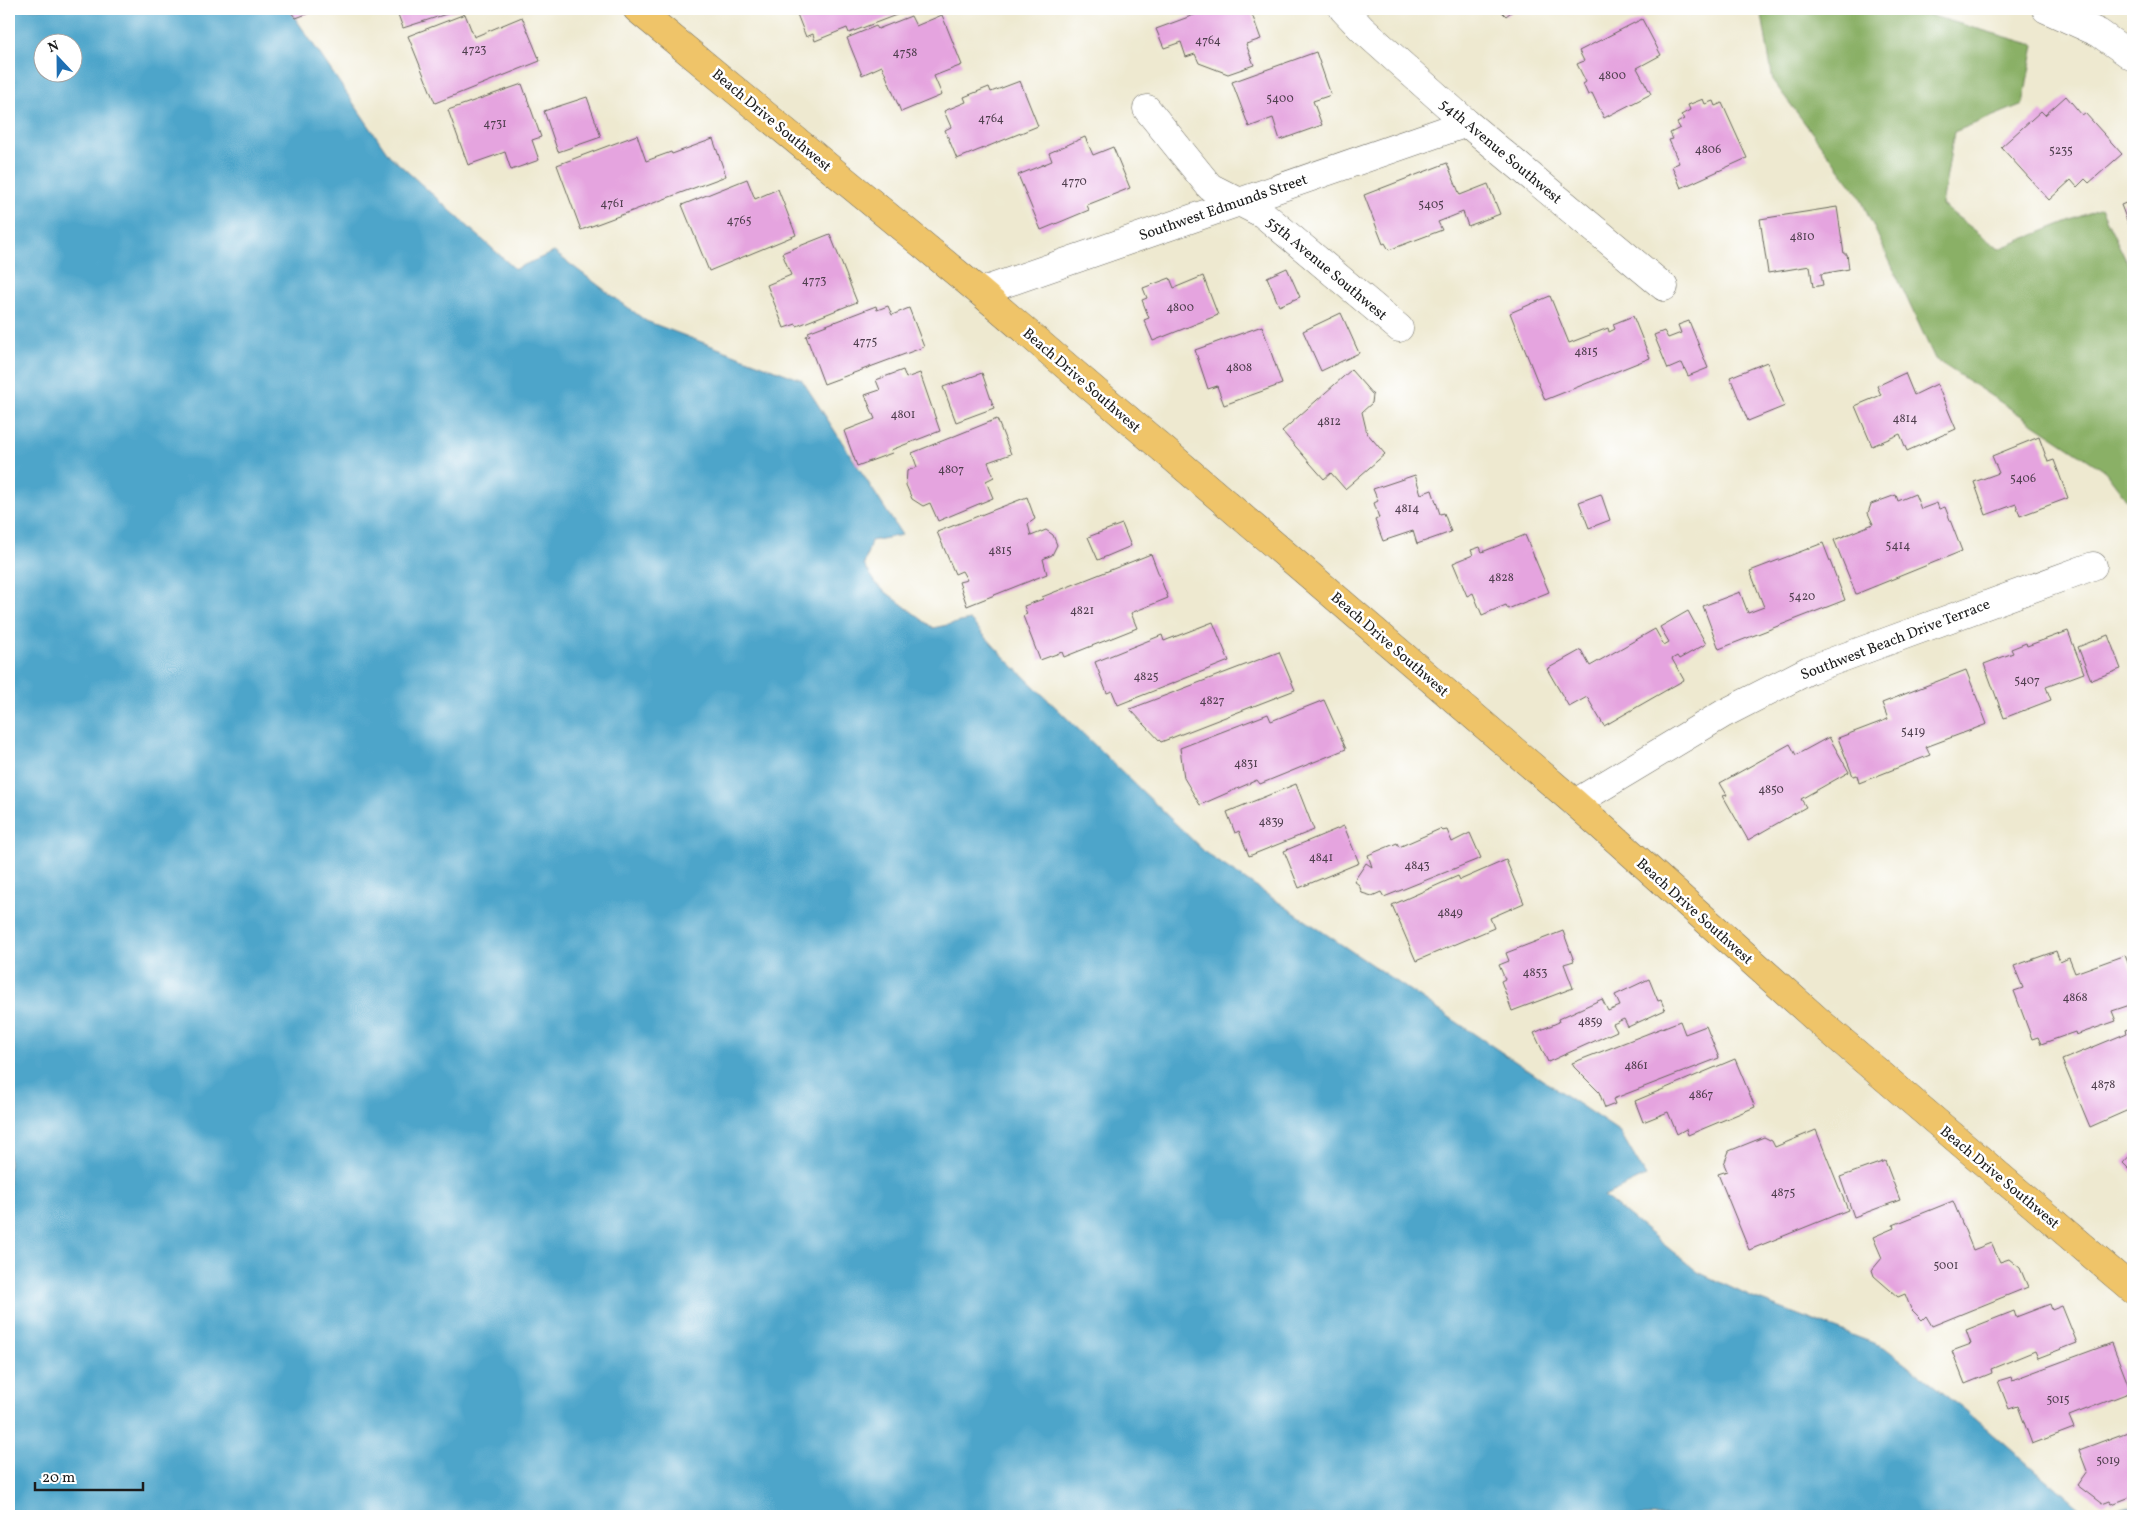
<svg xmlns="http://www.w3.org/2000/svg" width="2142" height="1525" viewBox="0 0 2142 1525" font-family="Vollkorn,serif">
<style>
.forest{fill:#8ab066;stroke:#536641}
.water{fill:#4ea5ca;stroke:#356073;fill-rule:evenodd}
.building{fill:#e5a4df}
.lines{fill:none;stroke-linecap:round;stroke-linejoin:round}
.minor-casing{stroke:#66645b;stroke-width:29}
.major-casing{stroke:#66645b;stroke-width:29}
.minor{stroke:#fff;stroke-width:28}
.major{stroke:#efc469;stroke-width:28}
.labels{text-anchor:middle;stroke-width:5;stroke-linejoin:round;paint-order:stroke}
.number-label{font-size:12px;fill:#4e3e4d}
.street-label{font-size:15px;fill:#1c1c1c;stroke:#fff}
</style>
<rect width="100%" height="100%" fill="#fff"/>
<filter id="ink" filterUnits="userSpaceOnUse"><feTurbulence type="fractalNoise" baseFrequency=".02" numOctaves="2"/><feDisplacementMap in="SourceGraphic" scale="10" xChannelSelector="R" yChannelSelector="G"/><feConvolveMatrix kernelMatrix="1 2 1 2 8 2 1 2 1" color-interpolation-filters="sRGB"/></filter>
<filter id="wash" filterUnits="userSpaceOnUse"><feTurbulence type="fractalNoise" baseFrequency=".0096" numOctaves="4" result="noise"/><feDisplacementMap in="SourceGraphic" scale="20" xChannelSelector="R" yChannelSelector="G"/><feGaussianBlur stdDeviation="1.12" result="paint"/><feColorMatrix in="noise" values="0 0 0 0 0 0 0 0 0 0 0 0 0 0 0 0 0 1.4 0 .05"/><feComposite in="paint" operator="in"/></filter>
<g filter="url(#wash)">
<rect width="100%" height="100%" fill="#eee9d0"/>
<polygon class="forest" points="1761,9 1908,9 2034,45 2023,104 1954,132 1942,205 1999,249 2101,208 2133,275 2133,508 2105,471 1935,359 1859,195 1773,81"/>
<g class="water">
<path d="M9,9H289L389,155L515,269L554,252L646,321L802,380L902,535L871,541L864,565L878,586L933,628L970,620L1007,660L1207,854L1620,1132L1646,1176L1604,1196L1698,1272L1753,1298L1884,1347L1963,1408L2088,1516H9ZM42,42H72V72H42Z"/>
<polygon points="2130,1506 2133,1510 2133,1516 2089,1516"/>
</g>
<g id="blocks">
<g class="building">
<polygon points="288,9 320,9 296,18"/>
<polygon points="396,9 462,9 403,28"/>
<polygon points="795,9 912,9 849,33 847,28 815,41 813,34 806,37"/>
<polygon points="1210,9 1250,9 1261,39 1246,44 1254,65 1228,74 1199,63 1195,54 1186,57 1181,42 1164,48 1156,29"/>
<polygon points="1499,9 1515,9 1506,16"/>
<polygon points="465,14 474,37 522,17 540,61 435,103 408,36"/>
<polygon points="942,15 962,65 934,76 942,95 901,112 882,66 862,75 847,38 876,26 878,29 911,16 916,26"/>
<polygon points="1642,19 1661,55 1637,68 1651,94 1604,118 1592,93 1588,95 1583,84 1586,82 1577,64 1584,61 1579,51"/>
<polygon points="1316,52 1331,95 1313,101 1322,125 1280,140 1273,118 1249,127 1232,82"/>
<polygon points="1020,81 1038,126 957,159 945,130 951,127 944,111 966,102 964,97 989,87 991,92"/>
<polygon points="522,84 541,137 532,140 539,160 511,170 505,152 468,165 448,110"/>
<polygon points="2066,96 2082,115 2085,113 2122,154 2089,183 2085,179 2077,187 2071,180 2049,200 2001,147 2041,111 2045,115"/>
<polygon points="587,97 601,137 558,152 544,111"/>
<polygon points="1703,99 1705,104 1713,101 1715,106 1722,103 1747,158 1681,188 1672,166 1679,163 1669,140 1673,139 1670,133 1680,128 1677,123 1684,119 1681,115 1690,110 1688,105"/>
<polygon points="637,135 646,161 671,152 672,154 713,139 726,176 581,230 557,165"/>
<polygon points="1085,137 1093,155 1113,147 1130,188 1087,205 1089,210 1041,230 1018,175 1052,161 1049,153"/>
<polygon points="1447,163 1460,195 1488,184 1500,214 1468,226 1463,212 1438,222 1442,230 1389,250 1385,243 1383,244 1364,195"/>
<polygon points="747,179 755,199 778,189 796,235 709,271 682,205"/>
<polygon points="2133,200 2133,236 2121,205"/>
<polygon points="1837,207 1844,254 1847,254 1849,269 1821,274 1823,285 1813,287 1810,266 1768,273 1760,219"/>
<polygon points="830,234 857,302 797,326 796,324 784,328 767,285 791,275 782,253"/>
<polygon points="1287,268 1300,297 1279,306 1267,277"/>
<polygon points="1203,276 1218,315 1153,341 1144,320 1149,318 1142,300 1147,298 1143,288 1170,278 1174,288"/>
<polygon points="1550,296 1569,343 1608,328 1609,332 1615,329 1613,324 1633,316 1650,358 1545,400 1510,313"/>
<polygon points="876,306 877,310 888,306 892,315 909,308 924,347 824,384 806,336 810,335 808,332"/>
<polygon points="1341,313 1359,353 1321,371 1303,331"/>
<polygon points="1689,321 1708,368 1688,376 1682,363 1668,369 1654,335 1664,331 1668,338 1681,333 1678,325"/>
<polygon points="1262,326 1282,384 1224,405 1217,386 1208,389 1195,350"/>
<polygon points="1767,362 1785,406 1748,421 1730,377"/>
<polygon points="903,370 906,378 920,373 940,431 891,450 892,453 857,466 844,431 875,419 865,395 880,390 876,380"/>
<polygon points="1351,370 1373,395 1372,403 1362,412 1367,433 1385,454 1345,489 1331,473 1324,479 1282,431"/>
<polygon points="982,373 994,408 956,422 943,387"/>
<polygon points="1905,373 1914,395 1937,384 1956,429 1907,451 1900,434 1872,446 1855,406 1881,395 1877,386"/>
<polygon points="997,419 1011,454 988,462 994,477 986,481 993,498 938,521 930,503 923,506 912,499 906,485 907,471 917,467 912,453"/>
<polygon points="2039,437 2048,462 2054,460 2068,498 2020,516 2016,504 1986,515 1974,482 1999,473 1992,456"/>
<polygon points="1415,475 1421,494 1432,490 1440,514 1444,513 1451,532 1417,544 1413,531 1383,541 1375,520 1379,518 1374,503 1378,501 1373,489"/>
<polygon points="1601,494 1610,520 1589,528 1579,502"/>
<polygon points="1915,494 1921,509 1937,503 1939,509 1945,507 1962,551 1856,594 1834,540 1873,524 1868,513 1871,504 1896,495 1898,501"/>
<polygon points="1027,497 1035,519 1028,524 1031,536 1046,530 1053,535 1057,545 1052,555 1043,559 1047,574 967,606 959,582 967,580 962,571 955,574 937,532"/>
<polygon points="1122,524 1131,546 1098,560 1088,537"/>
<polygon points="1525,535 1549,592 1508,609 1506,605 1482,615 1473,593 1467,596 1453,563 1473,555 1471,550 1480,547 1482,552"/>
<polygon points="1823,543 1845,600 1719,649 1703,606 1740,592 1748,613 1764,607 1750,571"/>
<polygon points="1151,554 1168,598 1131,613 1137,628 1064,657 1062,652 1040,660 1023,616 1027,614 1024,606 1043,599 1042,597"/>
<polygon points="1688,611 1706,644 1679,659 1677,656 1672,659 1684,680 1604,726 1587,697 1569,707 1547,669 1581,650 1590,666 1655,629 1664,645 1669,642 1660,627"/>
<polygon points="1213,622 1229,661 1118,705 1112,691 1107,693 1095,662 1162,635 1164,641"/>
<polygon points="2068,631 2084,673 2046,687 2051,700 2004,718 1984,664 2013,653 2011,649 2026,643 2027,646"/>
<polygon points="2108,635 2121,669 2091,680 2078,647"/>
<polygon points="1279,652 1295,690 1161,742 1130,709"/>
<polygon points="1966,670 1987,724 1926,747 1930,755 1859,783 1857,775 1853,776 1838,738 1888,719 1882,703"/>
<polygon points="1324,700 1346,749 1260,784 1257,780 1200,805 1184,778 1180,748 1268,714 1271,721"/>
<polygon points="1829,737 1849,772 1801,799 1806,807 1748,840 1723,796 1727,795 1720,783 1790,744 1796,755"/>
<polygon points="1296,784 1314,830 1249,856 1239,831 1235,833 1227,812"/>
<polygon points="1344,826 1359,863 1299,888 1284,851"/>
<polygon points="1440,829 1442,831 1447,830 1452,842 1470,833 1481,858 1384,897 1381,892 1372,896 1362,893 1359,885 1354,881 1366,863 1372,867 1368,855 1397,843 1399,847"/>
<polygon points="1506,860 1524,903 1490,918 1494,928 1416,961 1392,905 1458,876 1460,880"/>
<polygon points="1563,931 1574,961 1564,964 1573,988 1512,1011 1501,981 1505,979 1499,965 1509,961 1506,953"/>
<polygon points="2056,951 2060,962 2069,958 2075,973 2125,955 2133,976 2133,1004 2112,1011 2116,1021 2076,1035 2075,1032 2041,1044 2038,1037 2032,1039 2014,991 2023,988 2014,966"/>
<polygon points="1649,979 1658,1001 1661,1000 1665,1010 1628,1027 1624,1019 1613,1024 1617,1031 1548,1062 1534,1033 1559,1022 1558,1019 1602,999 1608,1011 1620,1006 1615,995"/>
<polygon points="1680,1021 1685,1034 1706,1026 1719,1058 1613,1099 1615,1104 1605,1108 1599,1092 1574,1067 1572,1063"/>
<polygon points="2133,1027 2133,1108 2090,1127 2062,1060 2127,1033 2126,1030"/>
<polygon points="1735,1059 1755,1107 1688,1135 1686,1129 1677,1134 1668,1112 1643,1122 1635,1101"/>
<polygon points="1816,1130 1848,1210 1749,1250 1718,1174 1727,1171 1724,1164 1729,1151 1764,1137 1772,1141 1775,1147"/>
<polygon points="2133,1152 2133,1173 2123,1163"/>
<polygon points="1885,1161 1900,1200 1854,1217 1840,1177"/>
<polygon points="1953,1201 1973,1250 1991,1243 2000,1262 2009,1259 2020,1268 2028,1287 1932,1326 1926,1316 1922,1320 1911,1309 1905,1294 1898,1297 1874,1276 1872,1270 1882,1258 1873,1237 1894,1228 1893,1225"/>
<polygon points="2050,1304 2052,1310 2062,1306 2077,1343 2038,1358 2035,1351 1991,1369 1992,1373 1965,1384 1952,1351 1971,1344 1966,1330 2014,1311 2016,1317"/>
<polygon points="2112,1343 2131,1392 2069,1416 2074,1428 2032,1444 2018,1406 2009,1409 1998,1381 2011,1377 2012,1380"/>
<polygon points="2133,1430 2133,1496 2112,1504 2110,1501 2102,1504 2077,1485 2087,1471 2079,1450"/>
</g>
</g>
</g>
<g filter="url(#ink)">
<use href="#blocks" fill-opacity="0" stroke="#66645b" stroke-width="1"/>
<g class="lines">
<g class="minor-casing">
<g id="minor">
<polyline points="1343,9 1362,29 1467,123 1664,287"/>
<polyline points="2046,9 2099,33 2133,57"/>
<polyline points="1147,109 1210,187 1263,214 1399,328"/>
<polyline points="980,292 1467,123"/>
<polyline points="1575,803 1723,714 1809,670 2093,566"/>
</g>
</g>
<g class="major-casing">
<polyline id="major" points="637,9 980,292 1575,803 1822,1024 2133,1290"/>
</g>
<use href="#minor" class="minor"/>
<use href="#major" class="major"/>
</g>
</g>
<g class="labels">
<g class="number-label">
<text x="1208" y="44">4764</text>
<text x="474" y="53">4723</text>
<text x="905" y="56">4758</text>
<text x="1612" y="79">4800</text>
<text x="1280" y="102">5400</text>
<text x="991" y="122">4764</text>
<text x="495" y="127">4731</text>
<text x="1708" y="153">4806</text>
<text x="2061" y="154">5235</text>
<text x="1074" y="185">4770</text>
<text x="612" y="207">4761</text>
<text x="1431" y="208">5405</text>
<text x="739" y="224">4765</text>
<text x="1802" y="240">4810</text>
<text x="814" y="284">4773</text>
<text x="1180" y="311">4800</text>
<text x="865" y="345">4775</text>
<text x="1586" y="355">4815</text>
<text x="1239" y="371">4808</text>
<text x="903" y="418">4801</text>
<text x="1905" y="422">4814</text>
<text x="1329" y="425">4812</text>
<text x="951" y="473">4807</text>
<text x="2023" y="482">5406</text>
<text x="1407" y="512">4814</text>
<text x="1898" y="549">5414</text>
<text x="1000" y="554">4815</text>
<text x="1501" y="581">4828</text>
<text x="1802" y="600">5420</text>
<text x="1082" y="614">4821</text>
<text x="1146" y="680">4825</text>
<text x="2027" y="684">5407</text>
<text x="1212" y="704">4827</text>
<text x="1913" y="735">5419</text>
<text x="1246" y="767">4831</text>
<text x="1771" y="793">4850</text>
<text x="1271" y="825">4839</text>
<text x="1321" y="861">4841</text>
<text x="1417" y="869">4843</text>
<text x="1450" y="916">4849</text>
<text x="1535" y="976">4853</text>
<text x="2075" y="1001">4868</text>
<text x="1590" y="1025">4859</text>
<text x="1636" y="1069">4861</text>
<text x="2103" y="1088">4878</text>
<text x="1701" y="1098">4867</text>
<text x="1783" y="1196">4875</text>
<text x="1946" y="1269">5001</text>
<text x="2058" y="1403">5015</text>
<text x="2108" y="1464">5019</text>
</g>
<g class="street-label">
<text transform="translate(772 120) rotate(40)" y="5">Beach Drive Southwest</text>
<text transform="translate(1501 151) rotate(40)" y="5">54th Avenue Southwest</text>
<text transform="translate(1223 207) rotate(-19)" y="5">Southwest Edmunds Street</text>
<text transform="translate(1327 268) rotate(40)" y="5">55th Avenue Southwest</text>
<text transform="translate(1082 380) rotate(41)" y="5">Beach Drive Southwest</text>
<text transform="translate(1895 639) rotate(-21)" y="5">Southwest Beach Drive Terrace</text>
<text transform="translate(1390 644) rotate(41)" y="5">Beach Drive Southwest</text>
<text transform="translate(1695 911) rotate(42)" y="5">Beach Drive Southwest</text>
<text transform="translate(2000 1177) rotate(40)" y="5">Beach Drive Southwest</text>
</g>
</g>
<rect width="2142" height="1525" fill="none" stroke="#fff" stroke-width="30"/>
<g transform="translate(58 58) rotate(338)"><circle r="24" fill="#ffffff" stroke="#a4a4a4"/>
<path d="M0-4L9 19L0 12L-9 19Z" fill="#1f6fb2"/>
<text y="-8" font-size="14" font-weight="bold" text-anchor="middle" fill="#1c1c1c">N</text>
</g>
<path d="M35 1482v8h108v-8" fill="none" stroke="#1c1c1c" stroke-width="2.5"/>
<text x="42" y="1482" font-size="15" fill="#1c1c1c" stroke="#ffffff" stroke-width="4" paint-order="stroke">20 m</text>
</svg>
